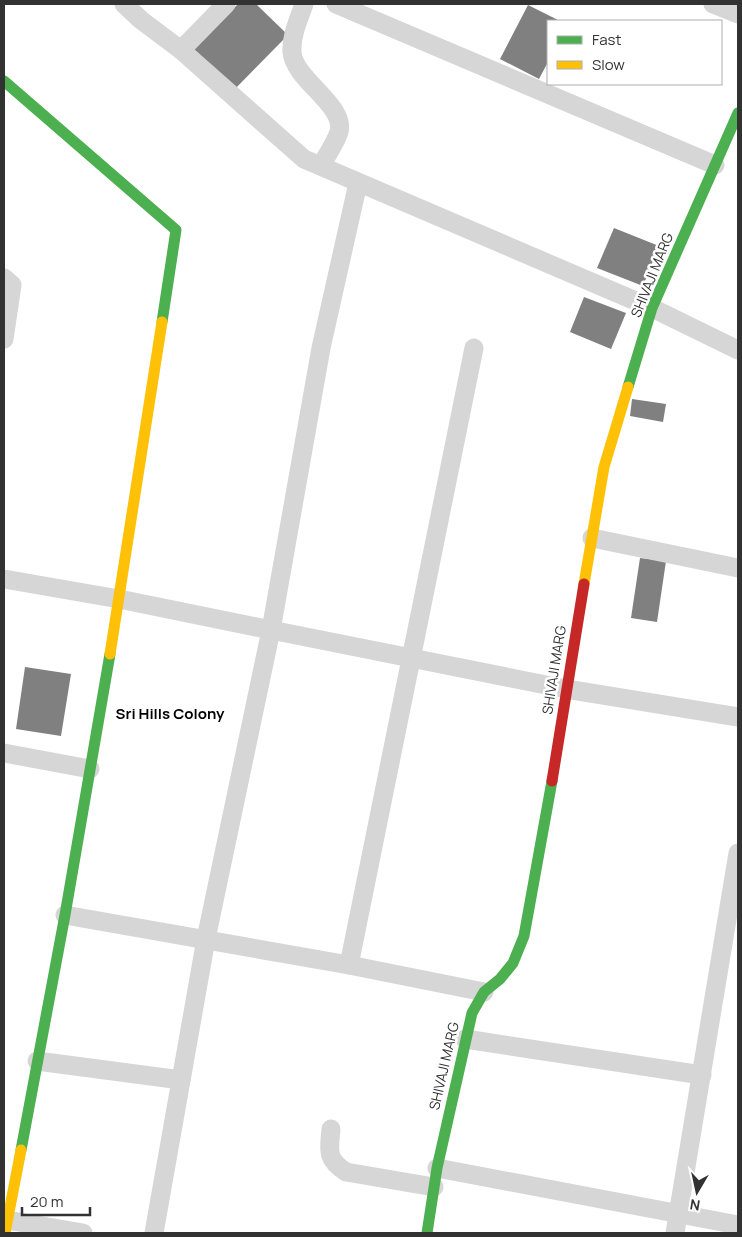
<svg xmlns="http://www.w3.org/2000/svg" width="742" height="1237" viewBox="0 0 742 1237" font-family="Manrope,sans-serif">
<style>
.building{fill:#808080}
.lines{fill:none;stroke-linecap:round;stroke-linejoin:round}
.street{stroke:#d6d6d6;stroke-width:19}
.fast{stroke:#4caf50;stroke-width:11}
.slow{stroke:#ffc107;stroke-width:11}
.jam{stroke:#c62828;stroke-width:11}
.labels{text-anchor:middle;stroke-width:5;stroke-linejoin:round;paint-order:stroke}
.street-label{font-size:14px;fill:#323232;stroke:#fff}
.neighbourhood-label{font-size:15px;font-weight:bold;fill:#000;stroke:#fff}
</style>
<rect width="100%" height="100%" fill="#fff"/>
<g class="building">
<polygon points="238,4 256,4 288,35 232,92 191,52"/>
<polygon points="528,5 560,21 548,21 548,62 539,79 500,59"/>
<polygon points="614,228 659,246 643,286 597,268"/>
<polygon points="584,297 626,313 611,349 570,332"/>
<polygon points="632,399 666,404 663,422 630,416"/>
<polygon points="640,558 666,561 657,622 631,618"/>
<polygon points="25,667 71,674 61,736 16,729"/>
</g>
<g class="lines">
<g class="street">
<polyline points="124,4 141,20 181,50 304,159 652,308 738,350"/>
<path d="M304,4C299,19 291,35 292,52C294,80 346,105 339,132C335,144 326,156 321,166"/>
<polyline points="336,4 715,165"/>
<polyline points="713,4 738,14"/>
<polyline points="181,50 226,4"/>
<polyline points="4,278 12,285 4,339"/>
<polyline points="592,538 738,568"/>
<polyline points="4,579 119,599 271,630 566,689 738,717"/>
<polyline points="4,753 90,769"/>
<polyline points="65,915 349,965 484,992"/>
<polyline points="349,965 474,348"/>
<polyline points="465,1039 702,1075"/>
<polyline points="37,1061 181,1080"/>
<path d="M331,1129C329,1151 326,1159 346,1172L434,1187"/>
<polyline points="437,1168 738,1225"/>
<polyline points="7,1220 83,1233"/>
<polyline points="154,1233 206,939 271,630 321,348 358,183"/>
<polyline points="675,1233 738,853"/>
</g>
<g class="fast">
<polyline points="4,81 176,230 162,322"/>
<polyline points="628,387 652,308 738,113"/>
<polyline points="21,1150 65,915 110,654"/>
<polyline points="427,1233 437,1168 472,1013 484,992 500,979 513,963 524,936 552,781"/>
</g>
<g class="slow">
<polyline points="584,584 604,467 628,387"/>
<polyline points="110,654 162,322"/>
<polyline points="5,1233 21,1150"/>
</g>
<polyline class="jam" points="552,781 584,584"/>
</g>
<g class="labels">
<g class="street-label">
<text transform="translate(652 275) rotate(-68)" y="5">SHIVAJI MARG</text>
<text transform="translate(554 670) rotate(-81)" y="5">SHIVAJI MARG</text>
<text transform="translate(444 1066) rotate(-77)" y="5">SHIVAJI MARG</text>
</g>
<g class="neighbourhood-label">
<text x="170" y="719">Sri Hills Colony</text>
</g>
</g>
<rect width="742" height="1237" fill="none" stroke="#323232" stroke-width="10"/>
<rect x="547" y="20" width="175" height="65" fill="#ffffff" stroke="#adadad"/>
<rect x="557" y="36" width="25" height="8" fill="#4caf50" stroke="#adadad"/>
<text x="592" y="45" font-size="15" fill="#323232">Fast</text>
<rect x="557" y="61" width="25" height="8" fill="#ffc107" stroke="#adadad"/>
<text x="592" y="70" font-size="15" fill="#323232">Slow</text>
<g transform="translate(697 1192) rotate(189)" stroke="#ffffff" stroke-width="4" paint-order="stroke">
<path d="M0-4L9 19L0 12L-9 19Z" fill="#323232"/>
<text y="-8" font-size="14" font-weight="bold" text-anchor="middle" fill="#323232">N</text>
</g>
<path d="M22 1207v8h68v-8" fill="none" stroke="#323232" stroke-width="2.5"/>
<text x="30" y="1207" font-size="15" fill="#323232" stroke="#ffffff" stroke-width="4" paint-order="stroke">20 m</text>
</svg>
